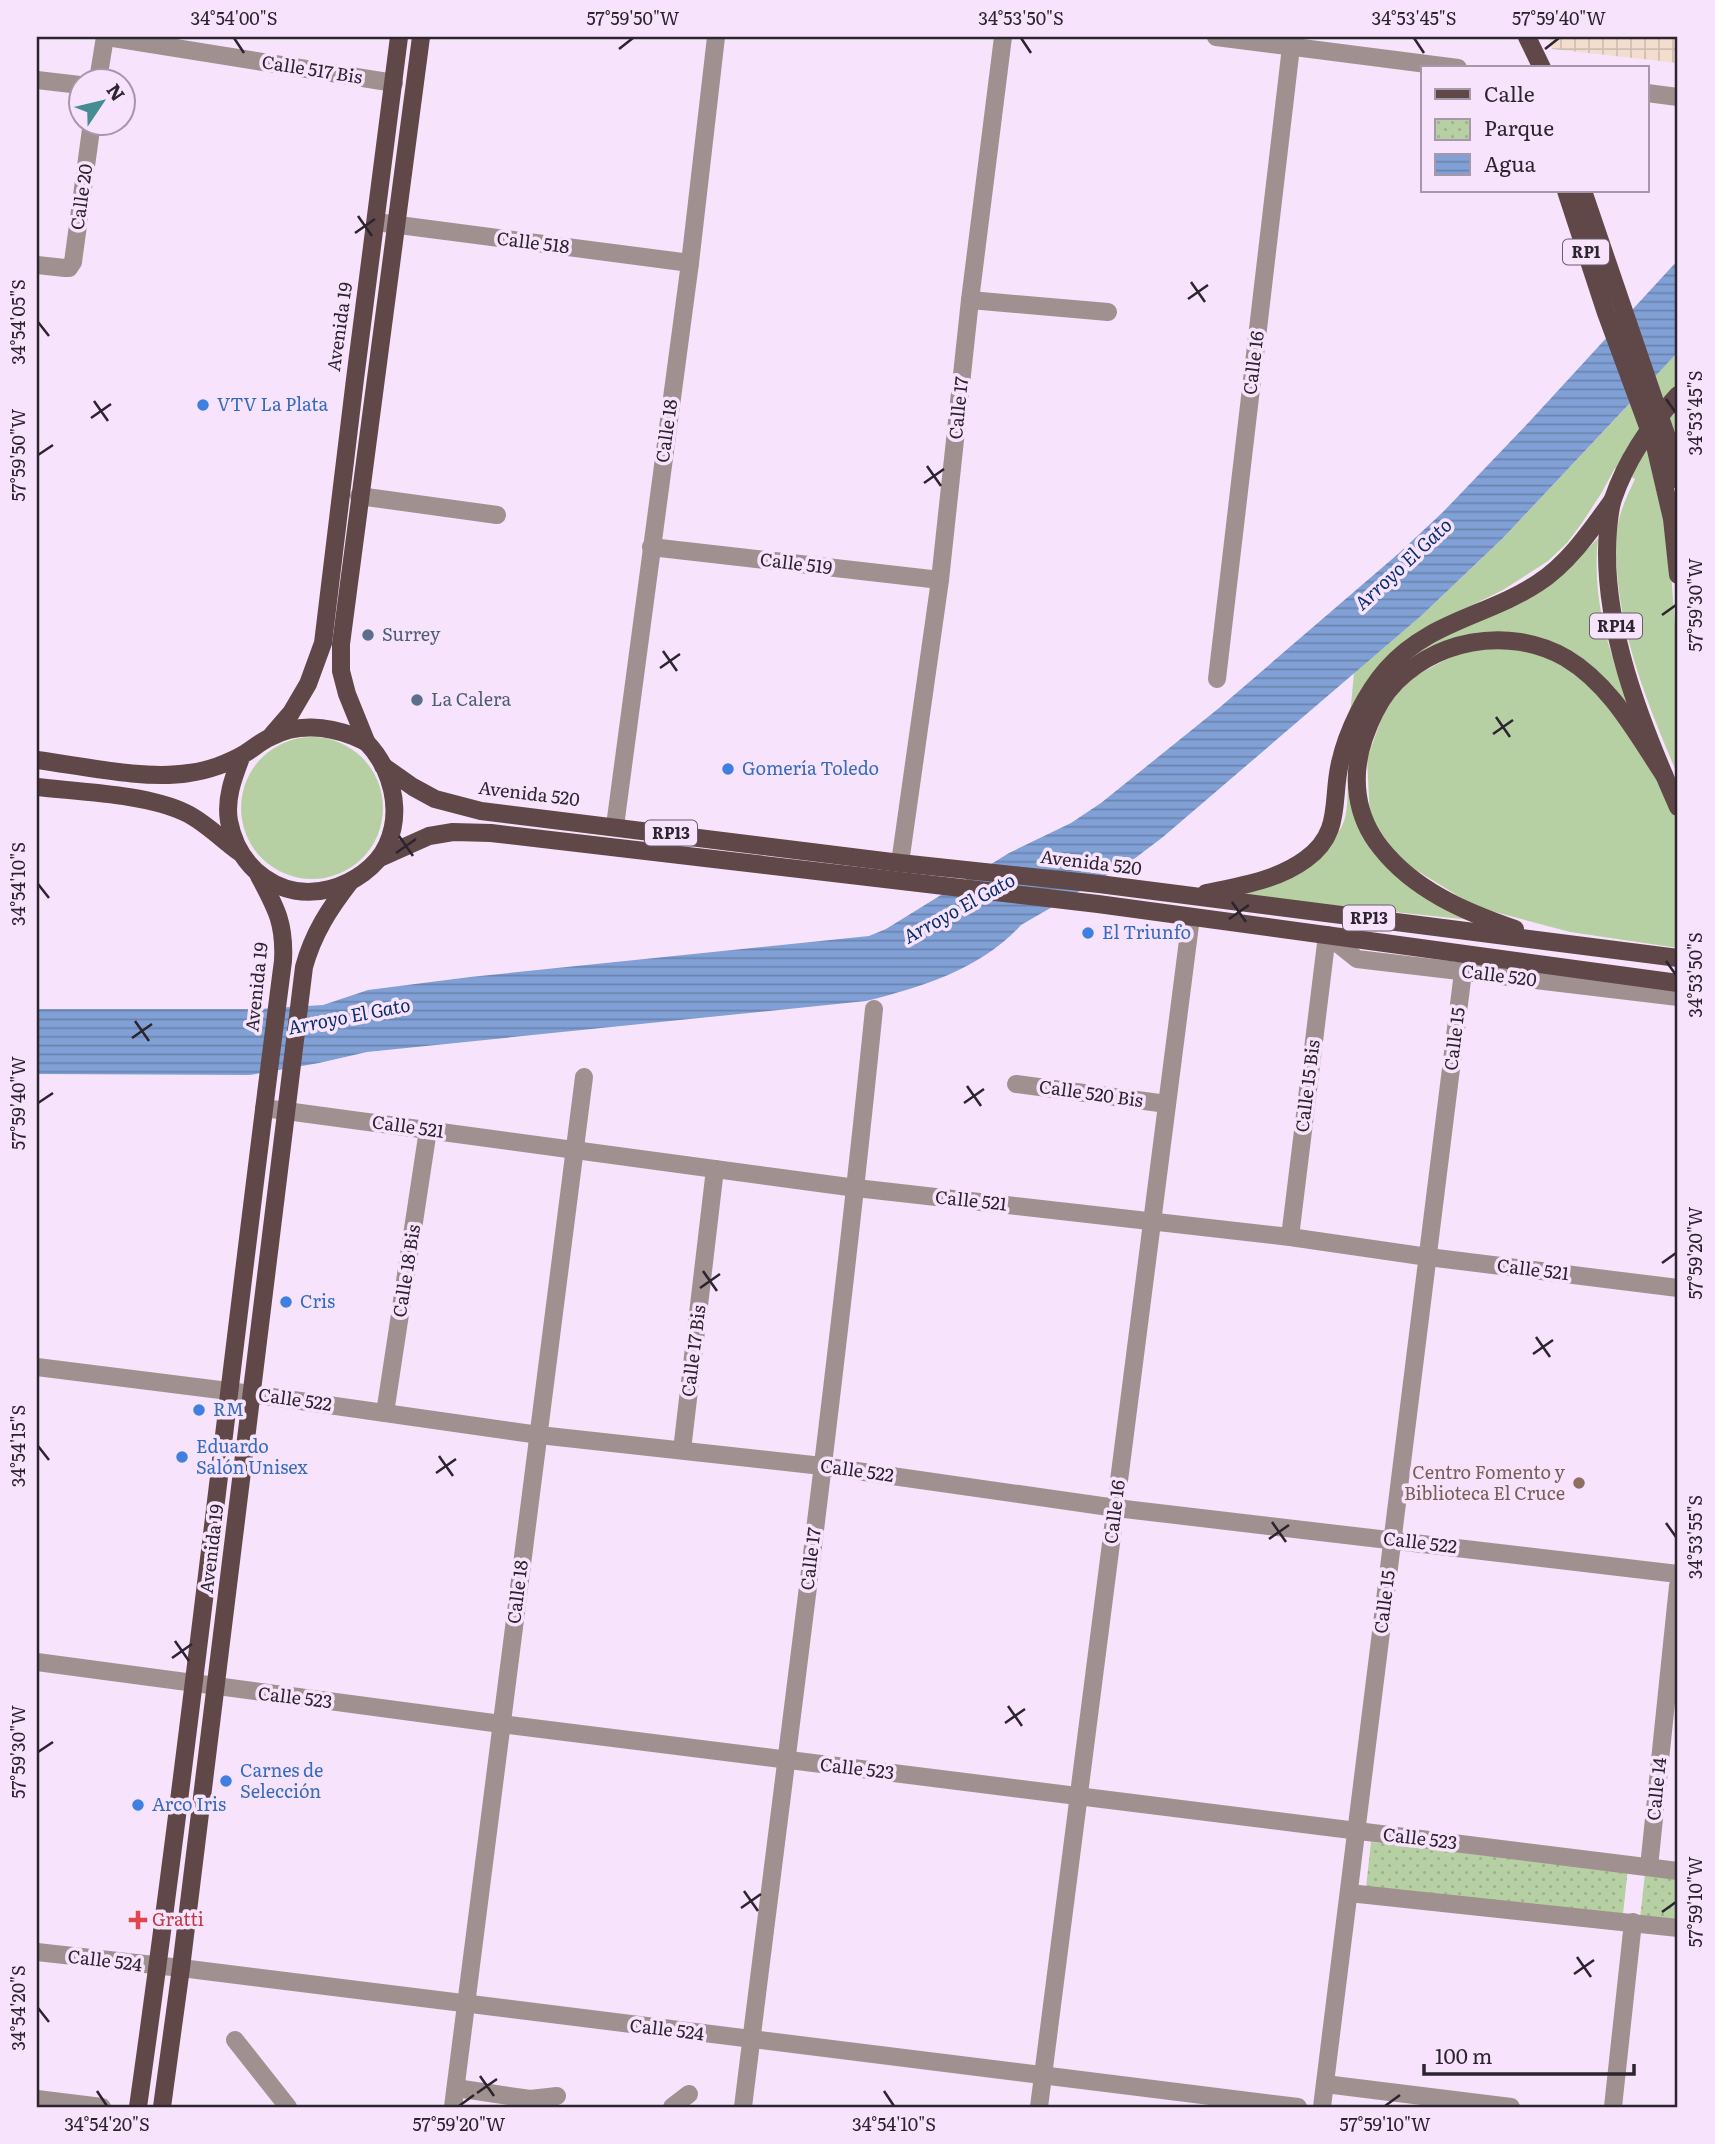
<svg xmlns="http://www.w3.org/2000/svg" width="1715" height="2144" viewBox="0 0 1715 2144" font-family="Literata,serif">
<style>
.industrial{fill:url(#industrial-grid)}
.green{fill:#b7d0a3}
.park{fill:url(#park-dots)}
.water{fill:url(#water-rules)}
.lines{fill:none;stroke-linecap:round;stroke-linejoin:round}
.minor{stroke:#a09190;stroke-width:18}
.major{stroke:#614848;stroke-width:18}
.ticks{fill:none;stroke:#2c242e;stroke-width:2.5}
.shop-dot{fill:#3f7fe0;stroke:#f8e3fd;stroke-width:2.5}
.service-dot{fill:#5c6f8a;stroke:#f8e3fd;stroke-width:2.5}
.education-dot{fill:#8d6e63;stroke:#f8e3fd;stroke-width:2.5}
.health-dot{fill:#e0444e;stroke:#f8e3fd;stroke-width:2.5}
.labels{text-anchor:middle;stroke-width:7;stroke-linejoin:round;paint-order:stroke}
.shield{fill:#f8e3fd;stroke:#695d6c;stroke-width:2}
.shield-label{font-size:16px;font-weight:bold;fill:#2c242e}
.street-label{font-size:18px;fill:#2c242e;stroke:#f8e3fd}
.shop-label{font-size:18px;fill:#366cbe;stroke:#f8e3fd;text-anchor:start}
.service-label{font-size:18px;fill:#4e5e75;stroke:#f8e3fd;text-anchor:start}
.education-label{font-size:18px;fill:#785e54;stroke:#f8e3fd;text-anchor:end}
.health-label{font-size:18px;fill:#be3a42;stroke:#f8e3fd;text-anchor:start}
.water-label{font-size:19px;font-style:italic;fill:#092e6d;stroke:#f8e3fd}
.neatline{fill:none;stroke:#2c242e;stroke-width:2.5}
.ticks-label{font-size:18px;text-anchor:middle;fill:#2c242e}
</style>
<defs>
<pattern id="industrial-grid" width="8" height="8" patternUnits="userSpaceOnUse" patternTransform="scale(1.75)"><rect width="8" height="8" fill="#f2ddcf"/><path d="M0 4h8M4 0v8" fill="none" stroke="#d0beb2"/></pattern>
<pattern id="park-dots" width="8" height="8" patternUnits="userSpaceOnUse" patternTransform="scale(1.75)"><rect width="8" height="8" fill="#b7d0a3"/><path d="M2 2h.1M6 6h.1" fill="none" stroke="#9eb28d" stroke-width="1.8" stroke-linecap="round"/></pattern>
<pattern id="water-rules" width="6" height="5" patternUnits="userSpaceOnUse" patternTransform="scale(1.75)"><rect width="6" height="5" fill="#81a1d6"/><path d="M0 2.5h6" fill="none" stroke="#6a83ae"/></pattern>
</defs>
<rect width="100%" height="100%" fill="#f8e3fd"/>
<polygon class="industrial" points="1548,37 1678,37 1678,63 1552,49"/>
<g class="green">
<polygon points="1678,352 1678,452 1653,378"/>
<path d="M1633,400L1642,429L1669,545L1678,666V776C1650,709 1623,646 1617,572C1616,556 1614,540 1618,524C1621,508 1628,494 1635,479L1615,468L1602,492L1582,523L1567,543L1548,561L1503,590L1456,613L1350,716L1354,673L1421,616L1503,538Z"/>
<path d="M1598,538C1591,603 1611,662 1638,721C1617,693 1598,666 1568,649C1491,607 1392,650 1361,729C1353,749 1349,769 1351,791C1354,810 1358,829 1369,846C1394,880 1435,901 1471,920L1232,895C1272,886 1302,878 1329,845C1336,837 1342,828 1345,818C1349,800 1347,782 1348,765C1350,735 1365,706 1384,683C1424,634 1462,630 1514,604C1546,588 1574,564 1598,538Z"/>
<polygon points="1506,646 1554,657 1609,694 1653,768 1678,823 1678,948 1570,932 1476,907 1403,862 1370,818 1367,759 1387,703 1417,675 1458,653"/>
<circle cx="312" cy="808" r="71"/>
</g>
<g class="park">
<polygon points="1371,1842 1628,1868 1623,1914 1366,1888"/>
<polygon points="1645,1873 1678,1877 1678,1923 1640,1919"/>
</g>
<path class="water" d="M1678,260V352L1503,538L1421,616L1163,837L1130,862L1021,925C981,969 922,987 866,1001L367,1052L319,1063L250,1075L37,1074V1009H258L323,1005L368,990L470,977L869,936L886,929L1009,853L1071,823L1101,803L1219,708L1398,554L1443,512L1530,421Z"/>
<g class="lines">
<g class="minor">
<polyline points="107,37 394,83"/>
<polyline points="1216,37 1458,68"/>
<polyline points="37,80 80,85"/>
<polyline points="98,80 105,37"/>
<polyline points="1647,93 1678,97"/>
<polyline points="376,222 690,263"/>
<polyline points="37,265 65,268 69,268 73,262 92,122"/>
<polyline points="970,300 1108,312"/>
<polyline points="359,496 497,515"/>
<polyline points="651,547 940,580"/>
<polyline points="1217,679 1291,47"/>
<polyline points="615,826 690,263 716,37"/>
<polyline points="900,863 940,580 970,300 1003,37"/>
<polyline points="1327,935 1357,959 1678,997"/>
<polyline points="1016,1084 1167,1104"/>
<polyline points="264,1108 856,1188 1290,1237 1428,1257 1678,1288"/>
<polyline points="1290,1237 1327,935"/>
<polyline points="37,1367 252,1394 539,1435 822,1466 1116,1508 1678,1574"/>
<polyline points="385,1413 428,1130"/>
<polyline points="682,1450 715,1169"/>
<polyline points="37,1662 501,1724 1678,1871"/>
<polyline points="1649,1867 1678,1586"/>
<polyline points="1349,1893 1678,1928"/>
<polyline points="37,1952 181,1968 1298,2107"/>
<polyline points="235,2040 288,2107"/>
<polyline points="1325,2084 1511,2107"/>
<polyline points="456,2088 530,2099 557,2096"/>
<polyline points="37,2099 102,2107"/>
<polyline points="453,2107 584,1077"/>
<polyline points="672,2107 689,2094"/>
<path d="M743,2107C788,1742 837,1376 874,1009"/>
<polyline points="1039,2107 1191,917"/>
<polyline points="1322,2107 1463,972"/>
<polyline points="1613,2107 1633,1922"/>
</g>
<g class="major">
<polyline points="1527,37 1542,68"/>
<polyline points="1566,191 1606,313 1655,446 1672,519 1678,575"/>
<polyline points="1583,191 1672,452 1678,480"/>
<path d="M1678,395C1651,424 1626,461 1613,499C1610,508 1609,520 1608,530C1600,622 1641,724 1678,807"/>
<polyline points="272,735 291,713 308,684 323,643 355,379 399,37"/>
<polyline points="366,741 347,694 341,671 341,644 421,37"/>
<path d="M37,760C83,766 144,780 189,773C207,771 229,763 244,754C253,749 261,741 271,737C296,723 327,726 353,736C357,738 363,740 367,743C373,749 381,761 385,769C396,794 398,821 387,845C377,867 353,883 330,889C281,902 238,869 229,821C225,798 234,776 242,755"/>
<polyline points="383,766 413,787 435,799 481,811 900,863 1099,884 1678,958"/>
<path d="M37,787C81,792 147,794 186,813C205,822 222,840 239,852"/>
<polyline points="382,857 429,836 453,832 491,833 1098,904 1678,983"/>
<path d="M1206,893C1240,886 1278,880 1306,859C1343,832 1331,800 1340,763C1347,731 1366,693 1387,669C1429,621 1488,616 1538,583C1569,563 1591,530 1612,501"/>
<path d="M1515,929C1465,912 1414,890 1381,848C1355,816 1351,776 1364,738C1370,721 1377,705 1388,691C1431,639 1508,625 1566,658C1611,685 1636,733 1664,775"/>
<path d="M138,2107C192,1726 233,1343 283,961C285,923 276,908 259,876"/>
<path d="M162,2107L181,1968L304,967C313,934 329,909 350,882"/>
</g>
</g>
<path class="ticks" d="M234,38L244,53M1021,38L1031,53M1414,38L1424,53M619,49L633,38M1545,49L1559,38M358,216L372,236M355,233L375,219M1191,282L1205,302M1188,299L1208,285M38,322L49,336M1666,399L1676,413M94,401L108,421M91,418L111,404M38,455L53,445M927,466L941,486M924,483L944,469M1662,615L1676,605M663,651L677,671M660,668L680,654M1496,717L1510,737M1493,734L1513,720M399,836L413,856M396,853L416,839M38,884L49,898M1232,902L1246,922M1229,919L1249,905M1666,961L1676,975M135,1021L149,1041M132,1038L152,1024M967,1086L981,1106M38,1103L53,1093M964,1103L984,1089M1662,1263L1676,1253M703,1271L717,1291M700,1288L720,1274M1536,1337L1550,1357M1533,1354L1553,1340M38,1446L49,1460M439,1456L453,1476M436,1473L456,1459M1272,1522L1286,1542M1666,1523L1676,1537M1269,1539L1289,1525M175,1641L189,1661M172,1658L192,1644M1008,1706L1022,1726M1005,1723L1025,1709M38,1752L53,1742M744,1891L758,1911M741,1908L761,1894M1662,1912L1676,1902M1577,1957L1591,1977M1574,1974L1594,1960M38,2008L49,2022M480,2076L494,2096M97,2091L107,2106M884,2091L894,2106M477,2093L497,2079M459,2106L474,2095M1385,2106L1400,2095"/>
<g class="shop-dot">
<circle cx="203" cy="405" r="7"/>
<circle cx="728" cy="769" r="7"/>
<circle cx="1088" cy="933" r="7"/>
<circle cx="286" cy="1302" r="7"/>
<circle cx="199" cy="1410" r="7"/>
<circle cx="182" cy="1457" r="7"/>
<circle cx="226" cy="1781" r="7"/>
<circle cx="138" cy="1805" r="7"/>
</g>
<g class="service-dot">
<circle cx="368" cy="635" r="7"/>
<circle cx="417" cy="700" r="7"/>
</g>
<circle class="education-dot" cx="1579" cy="1483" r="7"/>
<path class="health-dot" d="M134.5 1909.5h7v7h7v7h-7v7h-7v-7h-7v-7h7z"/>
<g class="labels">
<g class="shield">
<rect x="1563" y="239.5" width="46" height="25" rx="5"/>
<rect x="1590" y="613.5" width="52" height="25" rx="5"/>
<rect x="645" y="820.5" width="52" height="25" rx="5"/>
<rect x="1343" y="905.5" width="52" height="25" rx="5"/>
</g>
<g class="shield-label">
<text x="1586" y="258">RP1</text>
<text x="1616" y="632">RP14</text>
<text x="671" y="839">RP13</text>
<text x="1369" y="924">RP13</text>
</g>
<g class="street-label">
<text transform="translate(312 70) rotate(9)" y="6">Calle 517 Bis</text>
<text transform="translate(82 197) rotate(-82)" y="6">Calle 20</text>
<text transform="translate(533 243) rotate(7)" y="6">Calle 518</text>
<text transform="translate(340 327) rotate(-82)" y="6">Avenida 19</text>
<text transform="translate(1254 363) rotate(-83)" y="6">Calle 16</text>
<text transform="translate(959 408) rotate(-84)" y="6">Calle 17</text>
<text transform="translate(667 431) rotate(-82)" y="6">Calle 18</text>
<text transform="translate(796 564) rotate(7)" y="6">Calle 519</text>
<text transform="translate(529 794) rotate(7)" y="6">Avenida 520</text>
<text transform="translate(1091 863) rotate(7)" y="6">Avenida 520</text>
<text transform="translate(1499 976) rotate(7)" y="6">Calle 520</text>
<text transform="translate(257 987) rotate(-84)" y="6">Avenida 19</text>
<text transform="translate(1455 1039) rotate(-83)" y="6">Calle 15</text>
<text transform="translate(1308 1086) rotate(-83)" y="6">Calle 15 Bis</text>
<text transform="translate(1091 1094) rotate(8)" y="6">Calle 520 Bis</text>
<text transform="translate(408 1127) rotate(8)" y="6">Calle 521</text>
<text transform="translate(971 1201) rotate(6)" y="6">Calle 521</text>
<text transform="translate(1533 1270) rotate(7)" y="6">Calle 521</text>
<text transform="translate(407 1271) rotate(-81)" y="6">Calle 18 Bis</text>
<text transform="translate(694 1351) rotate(-83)" y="6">Calle 17 Bis</text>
<text transform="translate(295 1400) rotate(8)" y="6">Calle 522</text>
<text transform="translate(857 1471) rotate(8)" y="6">Calle 522</text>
<text transform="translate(1115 1512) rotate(-83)" y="6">Calle 16</text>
<text transform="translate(1420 1543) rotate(7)" y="6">Calle 522</text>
<text transform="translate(212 1549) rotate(-83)" y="6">Avenida 19</text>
<text transform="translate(811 1559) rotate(-83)" y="6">Calle 17</text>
<text transform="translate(518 1592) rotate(-83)" y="6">Calle 18</text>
<text transform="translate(1385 1602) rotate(-83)" y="6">Calle 15</text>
<text transform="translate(295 1698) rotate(7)" y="6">Calle 523</text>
<text transform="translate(857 1769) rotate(7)" y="6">Calle 523</text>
<text transform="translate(1657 1789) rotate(-84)" y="6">Calle 14</text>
<text transform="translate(1420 1839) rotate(7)" y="6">Calle 523</text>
<text transform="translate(105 1961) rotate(7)" y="6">Calle 524</text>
<text transform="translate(667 2030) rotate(7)" y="6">Calle 524</text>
</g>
<g class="shop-label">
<text x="217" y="411">VTV La Plata</text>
<text x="742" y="775">Gomería Toledo</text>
<text x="1102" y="939">El Triunfo</text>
<text x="300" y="1308">Cris</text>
<text x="213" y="1416">RM</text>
<text x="196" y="1453">Eduardo<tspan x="196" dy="21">Salón Unisex</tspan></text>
<text x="240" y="1777">Carnes de<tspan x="240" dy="21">Selección</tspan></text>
<text x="152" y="1811">Arco Iris</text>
</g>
<g class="service-label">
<text x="382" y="641">Surrey</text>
<text x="431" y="706">La Calera</text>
</g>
<g class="education-label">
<text x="1565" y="1479">Centro Fomento y<tspan x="1565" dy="21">Biblioteca El Cruce</tspan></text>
</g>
<g class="health-label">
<text x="152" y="1926">Gratti</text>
</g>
<g class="water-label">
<text transform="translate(1403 564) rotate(-43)" y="7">Arroyo El Gato</text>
<text transform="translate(959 908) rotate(-29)" y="7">Arroyo El Gato</text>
<text transform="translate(349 1016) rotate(-11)" y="7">Arroyo El Gato</text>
</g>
</g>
<rect width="1715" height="2144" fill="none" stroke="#f8e3fd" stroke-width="77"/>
<rect x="1421" y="66" width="228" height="126" fill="#f8e3fd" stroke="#a697aa" stroke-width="2"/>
<rect x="1435" y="89" width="35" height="10" fill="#614848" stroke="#a697aa" stroke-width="2"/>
<text x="1484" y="102" font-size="21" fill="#2c242e">Calle</text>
<rect x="1435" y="119" width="35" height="21" fill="url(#park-dots)" stroke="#a697aa" stroke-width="2"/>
<text x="1484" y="136" font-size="21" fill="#2c242e">Parque</text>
<rect x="1435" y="154" width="35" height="21" fill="url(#water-rules)" stroke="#a697aa" stroke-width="2"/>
<text x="1484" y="172" font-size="21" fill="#2c242e">Agua</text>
<g transform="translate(102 102) rotate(55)"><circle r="33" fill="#f8e3fd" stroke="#a697aa" stroke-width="2"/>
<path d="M0-5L12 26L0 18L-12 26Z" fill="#458d93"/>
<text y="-10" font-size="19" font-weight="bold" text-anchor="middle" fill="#2c242e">N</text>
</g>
<path d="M1424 2064v10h210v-10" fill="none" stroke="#2c242e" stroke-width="3.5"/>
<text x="1435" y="2064" font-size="21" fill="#2c242e" stroke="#f8e3fd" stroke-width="5" paint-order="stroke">100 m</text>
<rect x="38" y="38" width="1638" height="2068" class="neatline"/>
<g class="ticks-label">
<text x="234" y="25">34°54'00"S</text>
<text x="633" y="25">57°59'50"W</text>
<text x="1021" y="25">34°53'50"S</text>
<text x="1414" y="25">34°53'45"S</text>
<text x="1559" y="25">57°59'40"W</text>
<text transform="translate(19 322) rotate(-90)" y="6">34°54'05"S</text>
<text transform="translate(1696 413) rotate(-90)" y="6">34°53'45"S</text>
<text transform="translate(19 455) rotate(-90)" y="6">57°59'50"W</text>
<text transform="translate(1696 605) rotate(-90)" y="6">57°59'30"W</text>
<text transform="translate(19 884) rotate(-90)" y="6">34°54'10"S</text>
<text transform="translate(1696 975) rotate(-90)" y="6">34°53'50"S</text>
<text transform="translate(19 1103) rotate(-90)" y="6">57°59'40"W</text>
<text transform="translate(1696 1253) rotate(-90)" y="6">57°59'20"W</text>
<text transform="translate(19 1446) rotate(-90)" y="6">34°54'15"S</text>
<text transform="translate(1696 1537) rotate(-90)" y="6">34°53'55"S</text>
<text transform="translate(19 1752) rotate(-90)" y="6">57°59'30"W</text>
<text transform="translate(1696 1902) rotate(-90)" y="6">57°59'10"W</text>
<text transform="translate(19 2008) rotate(-90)" y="6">34°54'20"S</text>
<text x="107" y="2131">34°54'20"S</text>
<text x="459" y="2131">57°59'20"W</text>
<text x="894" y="2131">34°54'10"S</text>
<text x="1385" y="2131">57°59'10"W</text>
</g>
</svg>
